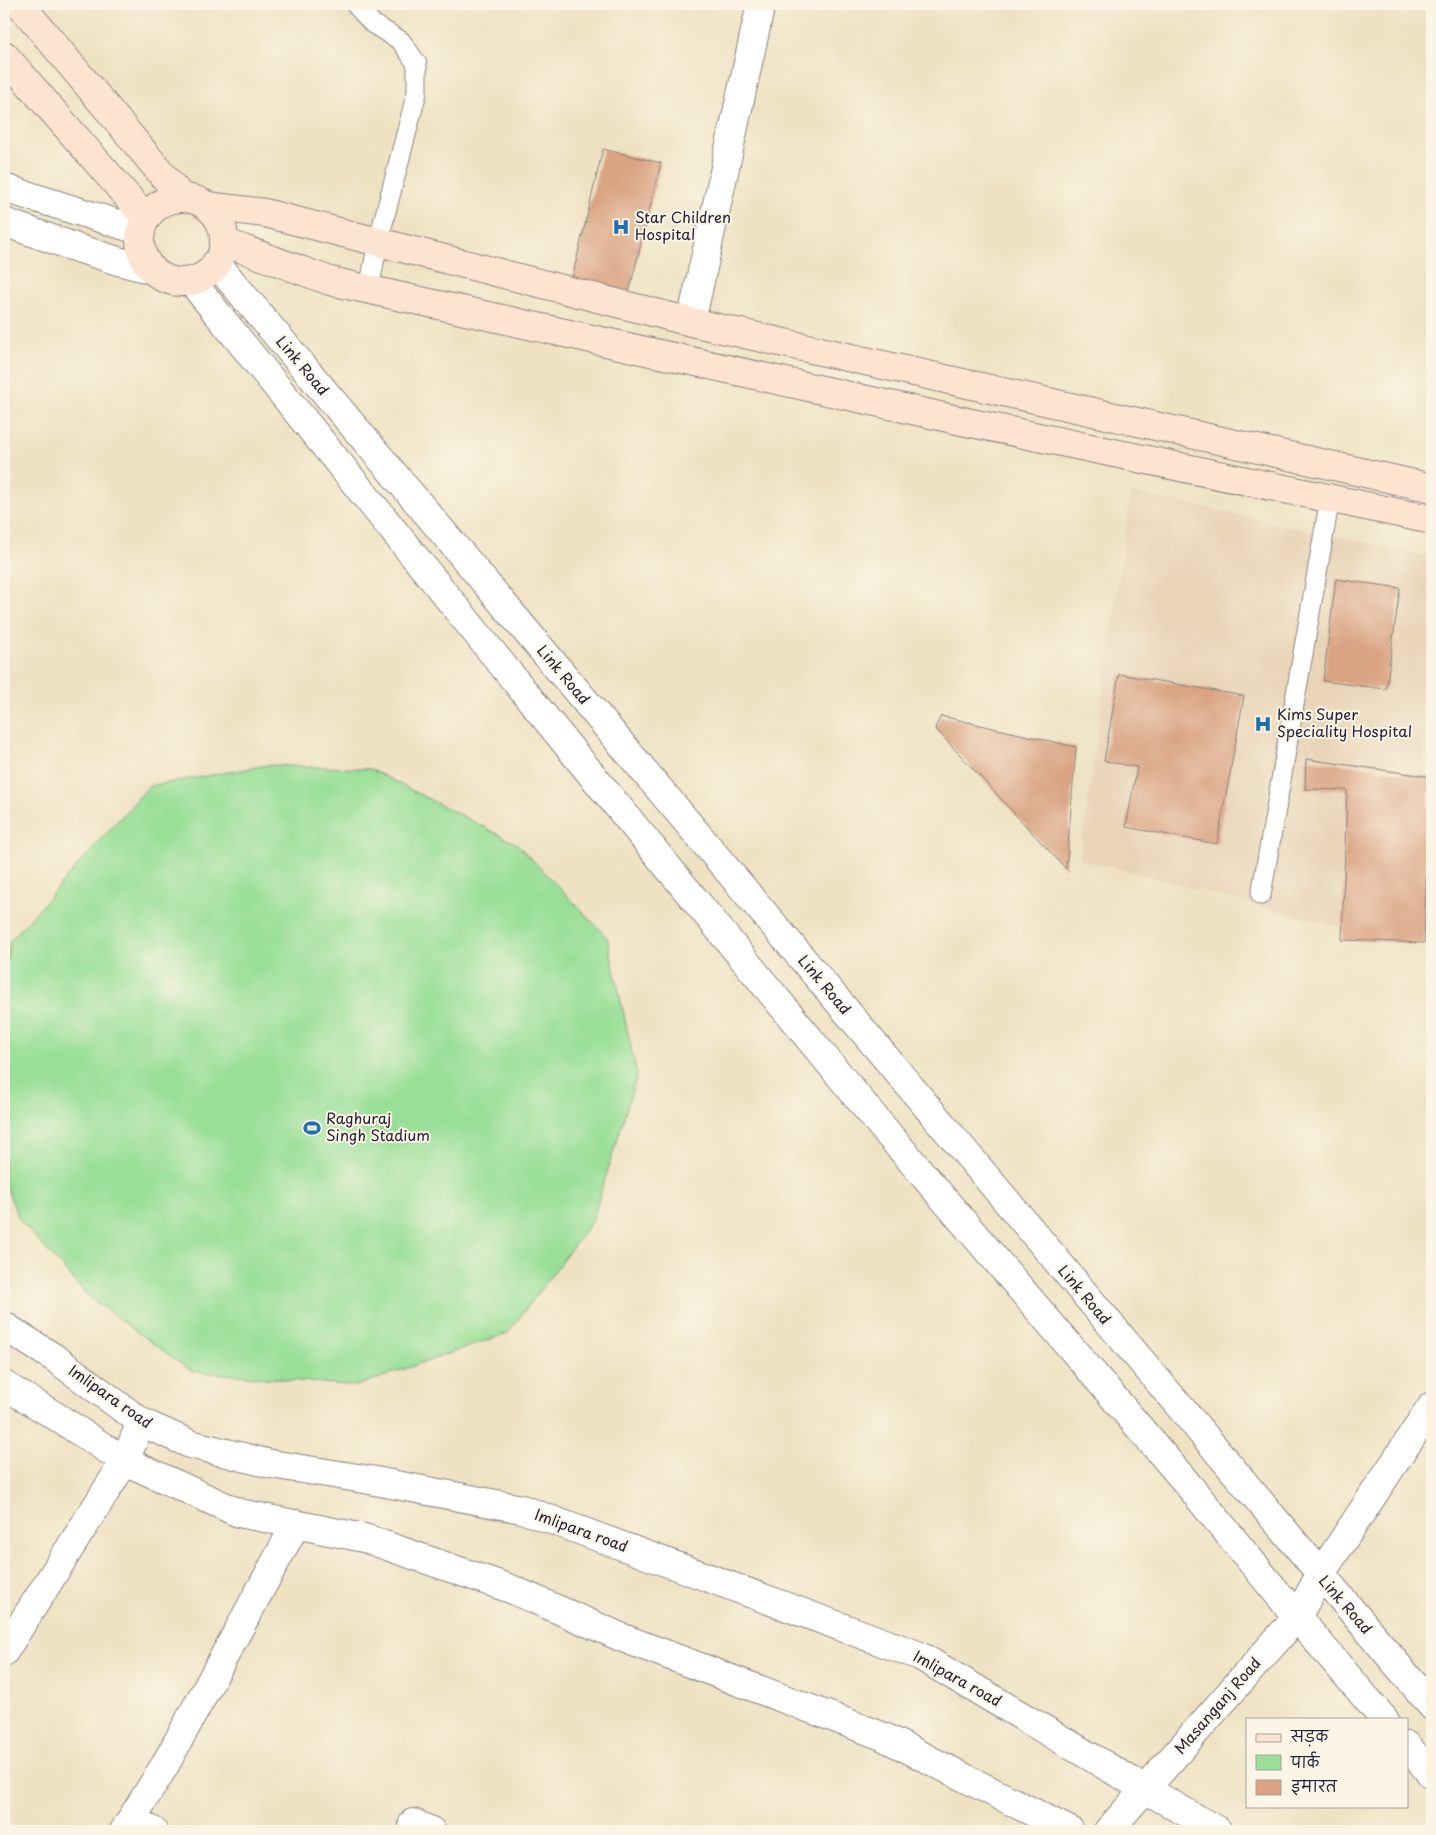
<svg xmlns="http://www.w3.org/2000/svg" width="1436" height="1835" viewBox="0 0 1436 1835" font-family="'Playpen Sans','Playpen Sans Deva',sans-serif">
<style>
.built{fill:#e8d4b7}
.green{fill:#99df98;stroke:#5e806a}
.building{fill:#daa484}
.lines{fill:none;stroke-linecap:round;stroke-linejoin:round}
.service-casing{stroke:#88827e;stroke-width:21}
.minor-casing{stroke:#88827e;stroke-width:30}
.tertiary-casing{stroke:#88827e;stroke-width:30}
.secondary-casing{stroke:#88827e;stroke-width:30}
.service{stroke:#fff;stroke-width:19}
.minor{stroke:#fff;stroke-width:28}
.tertiary{stroke:#fff;stroke-width:28}
.secondary{stroke:#fde4d1;stroke-width:28}
.labels{text-anchor:middle;stroke-width:4;stroke-linejoin:round;paint-order:stroke}
.poi-label{font-size:15px;fill:#22223b;stroke:#fcf5e5;text-anchor:start}
.street-label{font-size:15px;fill:#22223b;stroke:#fcf5e5}
</style>
<rect width="100%" height="100%" fill="#fcf5e5"/>
<filter id="ink" filterUnits="userSpaceOnUse"><feTurbulence type="fractalNoise" baseFrequency=".02" numOctaves="2"/><feDisplacementMap in="SourceGraphic" scale="10" xChannelSelector="R" yChannelSelector="G"/><feConvolveMatrix kernelMatrix="1 2 1 2 8 2 1 2 1" color-interpolation-filters="sRGB"/></filter>
<filter id="wash" filterUnits="userSpaceOnUse"><feTurbulence type="fractalNoise" baseFrequency=".0096" numOctaves="4" result="noise"/><feDisplacementMap in="SourceGraphic" scale="20" xChannelSelector="R" yChannelSelector="G"/><feGaussianBlur stdDeviation="1.12" result="paint"/><feColorMatrix in="noise" values="0 0 0 0 0 0 0 0 0 0 0 0 0 0 0 0 0 1.4 0 .05"/><feComposite in="paint" operator="in"/></filter>
<g filter="url(#wash)">
<rect width="100%" height="100%" fill="#eee2c2"/>
<polygon class="built" points="1131,492 1432,557 1432,589 1416,947 1080,859"/>
<polygon class="green" points="268,765 370,769 517,844 607,937 637,1075 592,1221 508,1333 356,1386 191,1371 90,1298 19,1219 4,1181 4,973 10,941 149,786"/>
<g id="blocks">
<g class="building">
<polygon points="603,149 661,163 627,300 570,287"/>
<polygon points="1336,579 1400,588 1386,689 1323,681"/>
<polygon points="1119,674 1244,696 1217,844 1126,827 1137,767 1104,761"/>
<polygon points="941,716 1076,747 1066,869 935,728"/>
<polygon points="1306,759 1432,777 1432,793 1429,793 1424,943 1342,940 1347,790 1305,789"/>
</g>
</g>
</g>
<g filter="url(#ink)">
<use href="#blocks" fill-opacity="0" stroke="#88827e" stroke-width="1"/>
<g class="lines">
<g class="service-casing">
<g id="service">
<polyline points="355,4 373,24 401,41 417,64 417,92 378,242 369,289"/>
<polyline points="1261,895 1330,498"/>
</g>
</g>
<g class="minor-casing">
<g id="minor">
<polyline points="691,322 761,4"/>
<polyline points="4,1652 125,1461 141,1422"/>
<polyline points="1145,1789 1218,1831"/>
<polyline points="132,1819 153,1831"/>
<polyline points="413,1823 431,1831"/>
<polyline points="124,1831 165,1765 296,1524"/>
</g>
</g>
<g class="tertiary-casing">
<g id="tertiary">
<polyline points="4,188 141,231"/>
<polyline points="4,222 74,247 118,261 153,270"/>
<polyline points="216,263 1432,1706"/>
<polyline points="191,281 573,752 878,1122 1185,1481 1297,1617 1384,1719"/>
<polyline points="4,1326 56,1359 141,1422 190,1444 271,1464 370,1480 522,1509 920,1656 1145,1789"/>
<polyline points="4,1385 57,1417 125,1461 239,1513 364,1538 511,1589 623,1638 882,1736 1070,1831"/>
<polyline points="1407,1746 1432,1775"/>
<polyline points="1108,1831 1297,1617 1320,1575 1432,1406"/>
</g>
</g>
<g class="secondary-casing">
<g id="secondary">
<polyline points="20,4 182,198"/>
<polyline points="4,55 146,218"/>
<circle cx="182" cy="240" r="42"/>
<polyline points="207,206 265,213 691,322 1432,488"/>
<polyline points="224,242 330,281 962,421 1432,520"/>
</g>
</g>
<use href="#service" class="service"/>
<use href="#minor" class="minor"/>
<use href="#tertiary" class="tertiary"/>
<use href="#secondary" class="secondary"/>
</g>
</g>
<defs>
<g id="hospital-bare" transform="scale(1.35)"><path d="M-5-5h3v3.5h4V-5h3V5h-3V1.5h-4V5h-3Z" fill="#1f6fb2" stroke="#fcf5e5" stroke-width="2.5" paint-order="stroke"/></g>
<g id="stadium-bare" transform="scale(1.35)"><path d="M0-5a6.5 5 0 1 0 0 10a6.5 5 0 1 0 0-10ZM-3.5-1.8h7v3.6h-7Z" fill="#1f6fb2" stroke="#fcf5e5" stroke-width="2.5" paint-order="stroke"/></g>
</defs>
<g fill-rule="evenodd">
<use href="#hospital-bare" x="621" y="227"/>
<use href="#hospital-bare" x="1263" y="724"/>
<use href="#stadium-bare" x="312" y="1128"/>
</g>
<g class="labels">
<g class="poi-label">
<text x="635" y="223">Star Children<tspan x="635" dy="17">Hospital</tspan></text>
<text x="1277" y="720">Kims Super<tspan x="1277" dy="17">Speciality Hospital</tspan></text>
<text x="326" y="1124">Raghuraj<tspan x="326" dy="17">Singh Stadium</tspan></text>
</g>
<g class="street-label">
<text transform="translate(302 366) rotate(50)" y="5">Link Road</text>
<text transform="translate(563 675) rotate(50)" y="5">Link Road</text>
<text transform="translate(824 985) rotate(50)" y="5">Link Road</text>
<text transform="translate(1084 1295) rotate(50)" y="5">Link Road</text>
<text transform="translate(110 1397) rotate(35)" y="5">Imlipara road</text>
<text transform="translate(581 1531) rotate(20)" y="5">Imlipara road</text>
<text transform="translate(1345 1605) rotate(49)" y="5">Link Road</text>
<text transform="translate(957 1679) rotate(29)" y="5">Imlipara road</text>
<text transform="translate(1218 1706) rotate(-49)" y="5">Masanganj Road</text>
</g>
</g>
<rect width="1436" height="1835" fill="none" stroke="#fcf5e5" stroke-width="20"/>
<rect x="1246" y="1718" width="162" height="90" fill="#fcf5e5" stroke="#a5a1a1"/>
<rect x="1256" y="1734" width="25" height="8" fill="#fde4d1" stroke="#a5a1a1"/>
<text x="1291" y="1742" font-size="15" fill="#22223b">सड़क</text>
<rect x="1256" y="1755" width="25" height="15" fill="#99df98" stroke="#a5a1a1"/>
<text x="1291" y="1768" font-size="15" fill="#22223b">पार्क</text>
<rect x="1256" y="1780" width="25" height="15" fill="#daa484" stroke="#a5a1a1"/>
<text x="1291" y="1792" font-size="15" fill="#22223b">इमारत</text>
</svg>
